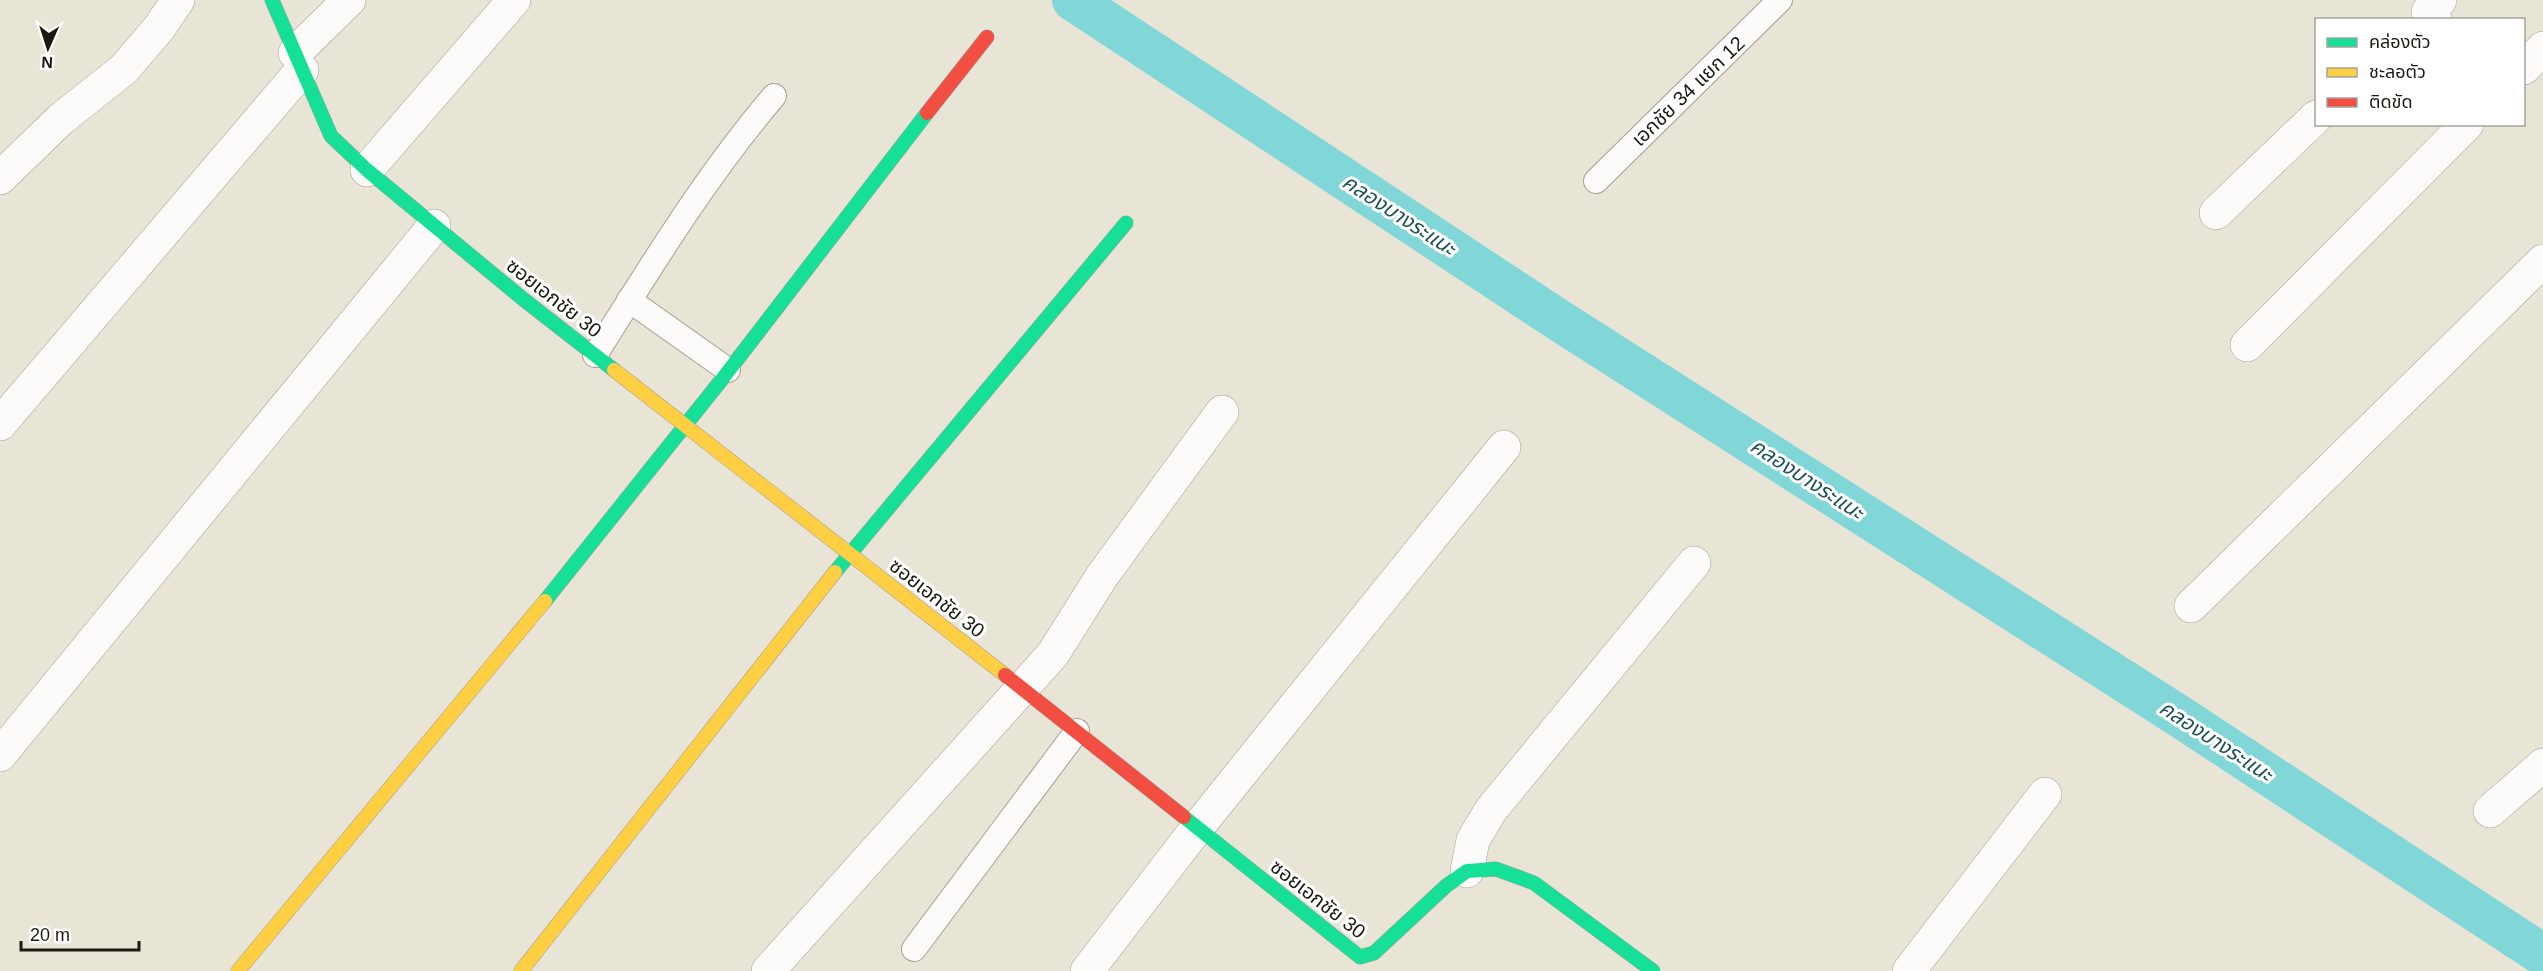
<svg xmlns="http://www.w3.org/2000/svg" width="2543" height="971" viewBox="0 0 2543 971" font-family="Arial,'Noto Sans Thai',sans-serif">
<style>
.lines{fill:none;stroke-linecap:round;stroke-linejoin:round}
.canal{stroke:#81d6d8;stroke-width:42}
.lane-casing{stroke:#a2a095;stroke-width:26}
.street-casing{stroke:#a2a095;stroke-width:34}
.fast-casing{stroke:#a2a095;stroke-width:15}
.slow-casing{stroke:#a2a095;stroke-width:15}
.jam-casing{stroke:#a2a095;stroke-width:15}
.lane{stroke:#fcfbf9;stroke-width:24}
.street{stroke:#fcfbf9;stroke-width:33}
.fast{stroke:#16e098;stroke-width:14}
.slow{stroke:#ffcf43;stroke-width:14}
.jam{stroke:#f24e42;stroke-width:14}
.labels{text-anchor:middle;stroke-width:6;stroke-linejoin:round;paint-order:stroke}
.street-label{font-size:20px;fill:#1c1910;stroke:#fff}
.water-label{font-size:21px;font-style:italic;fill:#1f5357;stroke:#fff}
</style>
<rect width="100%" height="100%" fill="#e8e5d7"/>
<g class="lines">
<polyline class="canal" points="1073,0 1560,321 2179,716 2543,955"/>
<g class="lane-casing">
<g id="lane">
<polyline points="1596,181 1780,0"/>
<polyline points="629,300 728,370"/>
<path d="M595,355C652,265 705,177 774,96"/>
<polyline points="914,949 1077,731"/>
</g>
</g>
<g class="street-casing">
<g id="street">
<polyline points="2435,20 2428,12 2440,0"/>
<polyline points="295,53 349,0"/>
<polyline points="2524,68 2543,48"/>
<polyline points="367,170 514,0"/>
<polyline points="0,178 61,119 124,69 159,28 178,0"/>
<polyline points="2216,213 2316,117"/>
<polyline points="2247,345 2467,124"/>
<polyline points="0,424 302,70"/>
<polyline points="2191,606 2543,261"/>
<polyline points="0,755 434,226"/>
<polyline points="2490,811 2543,765"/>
<polyline points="1467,871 1473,840 1491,810 1694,563"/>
<polyline points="768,971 1053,654 1102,576 1222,412"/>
<polyline points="1087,971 1197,828 1504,447"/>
<polyline points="1909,971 2045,794"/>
</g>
</g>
<g class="fast-casing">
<g id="fast">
<polyline points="272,0 331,136 367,170 523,299 614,370"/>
<polyline points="835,572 1126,223"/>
<polyline points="545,601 723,378 927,113"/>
<polyline points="1184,817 1360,957 1374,953 1446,886 1467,871 1496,869 1534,883 1653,971"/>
</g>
</g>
<g class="slow-casing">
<g id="slow">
<polyline points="614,370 1005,675"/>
<polyline points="238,971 545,601"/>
<polyline points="521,971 835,572"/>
</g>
</g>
<g class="jam-casing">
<g id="jam">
<polyline points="927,113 987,37"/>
<polyline points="1005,675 1184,817"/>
</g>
</g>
<use href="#lane" class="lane"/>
<use href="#street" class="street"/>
<use href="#fast" class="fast"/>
<use href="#slow" class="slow"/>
<use href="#jam" class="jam"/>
</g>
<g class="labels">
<g class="street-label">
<text transform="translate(1688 91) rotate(-44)" y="7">เอกชัย 34 แยก 12</text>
<text transform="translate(554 298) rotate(38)" y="7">ซอยเอกชัย 30</text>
<text transform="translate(937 598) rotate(38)" y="7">ซอยเอกชัย 30</text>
<text transform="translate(1318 899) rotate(38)" y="7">ซอยเอกชัย 30</text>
</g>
<g class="water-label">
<text transform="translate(1399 215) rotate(33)" y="7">คลองบางระแนะ</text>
<text transform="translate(1807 479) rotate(33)" y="7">คลองบางระแนะ</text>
<text transform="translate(2216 741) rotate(33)" y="7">คลองบางระแนะ</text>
</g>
</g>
<rect x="2315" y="18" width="210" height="108" fill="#ffffff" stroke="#a4a39f" stroke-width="1.5"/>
<rect x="2327" y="38" width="30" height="9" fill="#16e098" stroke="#a4a39f" stroke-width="1.5"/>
<text x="2369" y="48" font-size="18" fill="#1c1910">คล่องตัว</text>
<rect x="2327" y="68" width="30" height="9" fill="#ffcf43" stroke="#a4a39f" stroke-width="1.5"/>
<text x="2369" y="78" font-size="18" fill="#1c1910">ชะลอตัว</text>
<rect x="2327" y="98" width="30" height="9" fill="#f24e42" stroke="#a4a39f" stroke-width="1.5"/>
<text x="2369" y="108" font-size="18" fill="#1c1910">ติดขัด</text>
<g transform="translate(48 48) rotate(183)" stroke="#ffffff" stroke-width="4.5" paint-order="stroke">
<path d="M0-4.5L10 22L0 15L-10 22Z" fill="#1c1910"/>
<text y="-9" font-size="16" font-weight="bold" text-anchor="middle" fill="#1c1910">N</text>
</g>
<path d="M21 941v9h118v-9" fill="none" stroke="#1c1910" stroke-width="3"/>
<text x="30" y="941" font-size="18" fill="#1c1910" stroke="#ffffff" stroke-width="4.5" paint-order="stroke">20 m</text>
</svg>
